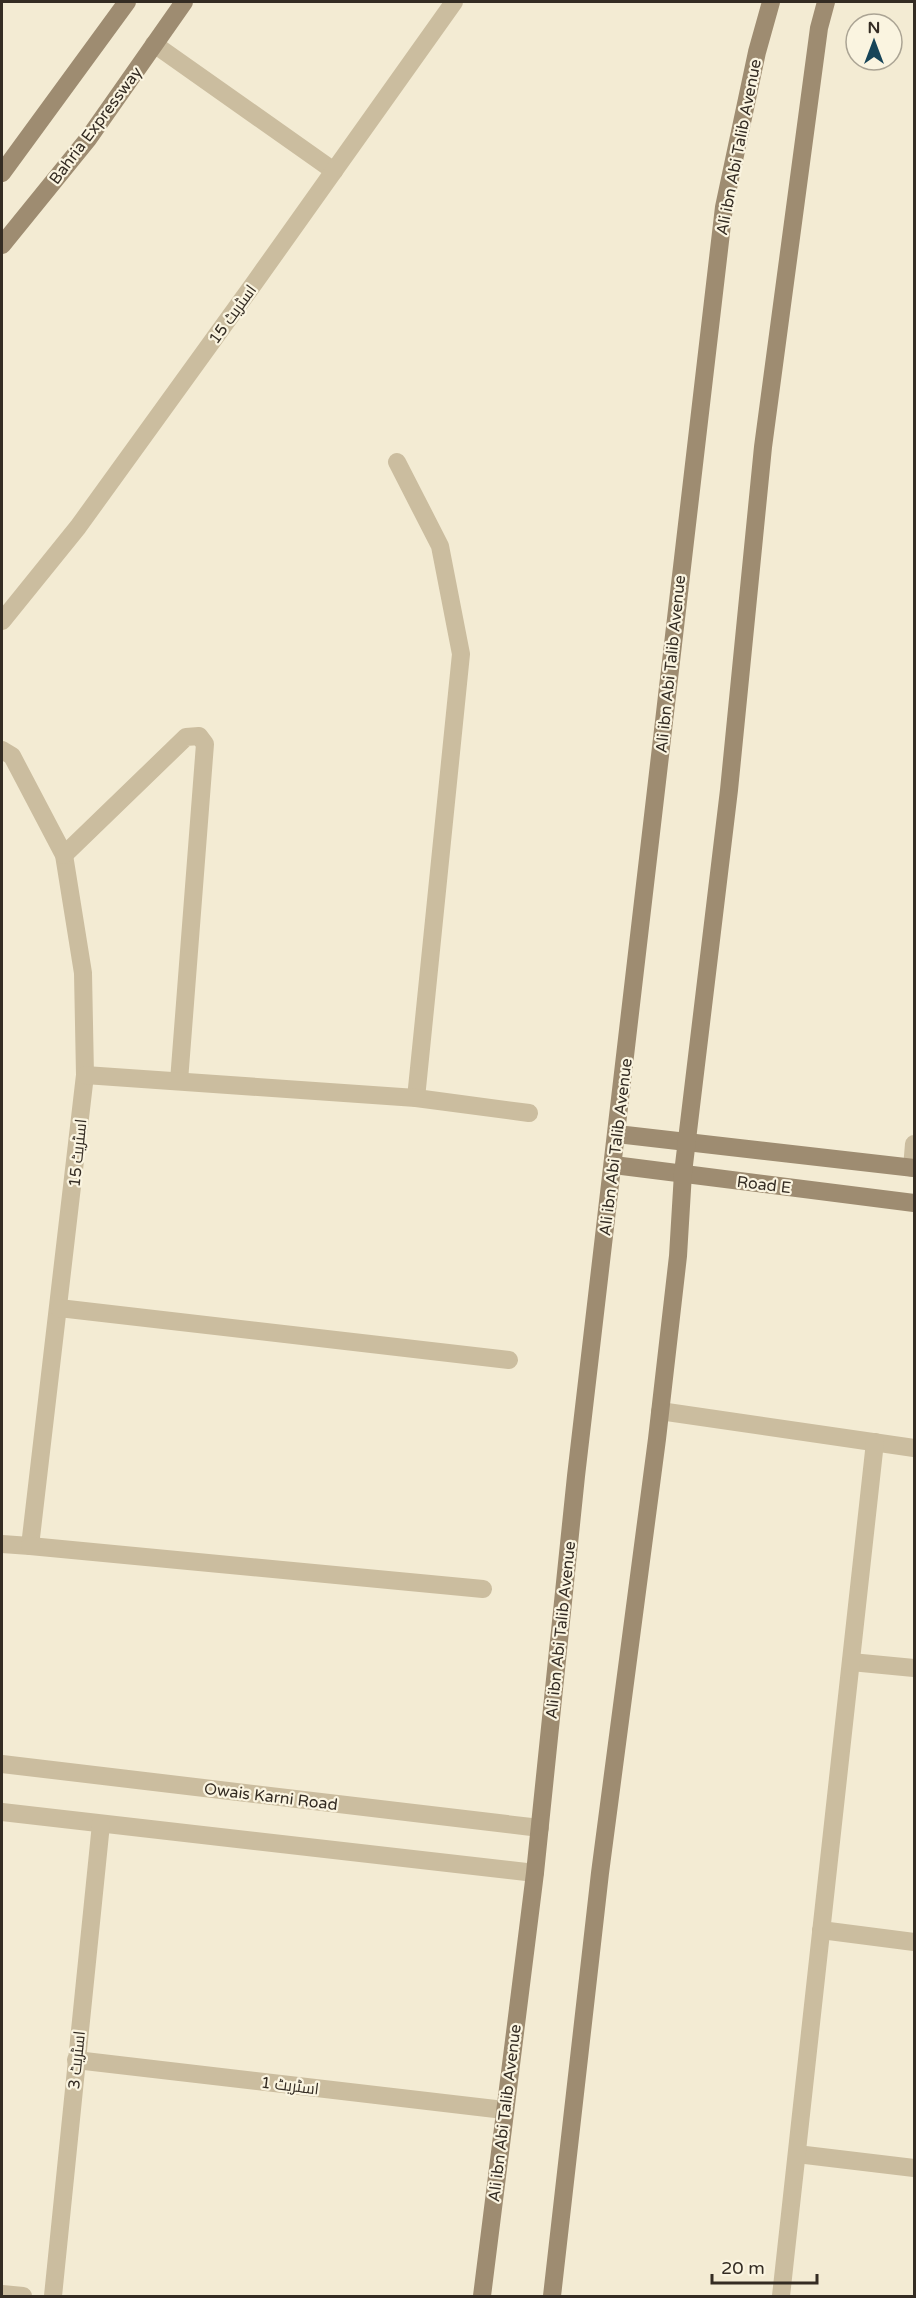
<svg xmlns="http://www.w3.org/2000/svg" width="916" height="2298" viewBox="0 0 916 2298" font-family="'Varela Round',Cairo,sans-serif">
<style>
.lines{fill:none;stroke-linecap:round;stroke-linejoin:round}
.street{stroke:#cbbd9f;stroke-width:18}
.secondary{stroke:#9e8c71;stroke-width:18}
.labels{text-anchor:middle;stroke-width:4.5;stroke-linejoin:round;paint-order:stroke}
.street-label{font-size:16px;fill:#342c23;stroke:#faf4e0}
</style>
<rect width="100%" height="100%" fill="#f3ebd3"/>
<g class="lines">
<g class="street">
<polyline points="154,44 334,171"/>
<polyline points="397,462 440,546 461,654 416,1098"/>
<polyline points="2,621 78,527 255,282 454,2"/>
<polyline points="2,750 12,756 64,855 83,973 85,1075 30,1546 2,1544"/>
<polyline points="64,855 186,737 199,736 205,744 179,1081"/>
<polyline points="85,1075 416,1098 529,1113"/>
<polyline points="912,1168 914,1144"/>
<polyline points="59,1308 509,1360"/>
<polyline points="660,1411 914,1448"/>
<polyline points="30,1546 483,1589"/>
<polyline points="851,1662 914,1668"/>
<polyline points="2,1764 540,1828"/>
<polyline points="2,1812 535,1873"/>
<polyline points="821,1930 914,1942"/>
<polyline points="76,2060 504,2110"/>
<polyline points="797,2154 914,2168"/>
<polyline points="2,2294 23,2296"/>
<polyline points="53,2296 101,1824"/>
<polyline points="781,2296 875,1442"/>
</g>
<g class="secondary">
<polyline points="2,173 127,2"/>
<polyline points="2,245 88,139 184,2"/>
<polyline points="617,1134 914,1168"/>
<polyline points="614,1165 914,1203"/>
<polyline points="482,2296 535,1873 576,1476 724,207 757,52 771,2"/>
<polyline points="552,2296 600,1873 657,1439 678,1256 683,1173 729,790 763,447 819,28 826,2"/>
</g>
</g>
<g class="labels">
<g class="street-label">
<text transform="translate(95 125) rotate(-53)" y="6">Bahria Expressway</text>
<text transform="translate(738 147) rotate(-79)" y="6">Ali ibn Abi Talib Avenue</text>
<text transform="translate(232 314) rotate(-54)" y="6">اسٹریٹ 15</text>
<text transform="translate(670 664) rotate(-84)" y="6">Ali ibn Abi Talib Avenue</text>
<text transform="translate(615 1147) rotate(-83)" y="6">Ali ibn Abi Talib Avenue</text>
<text transform="translate(77 1153) rotate(-84)" y="6">اسٹریٹ 15</text>
<text transform="translate(764 1184) rotate(7)" y="6">Road E</text>
<text transform="translate(560 1630) rotate(-84)" y="6">Ali ibn Abi Talib Avenue</text>
<text transform="translate(271 1796) rotate(7)" y="6">Owais Karni Road</text>
<text transform="translate(76 2060) rotate(-84)" y="6">اسٹریٹ 3</text>
<text transform="translate(290 2085) rotate(7)" y="6">اسٹریٹ 1</text>
<text transform="translate(504 2113) rotate(-83)" y="6">Ali ibn Abi Talib Avenue</text>
</g>
</g>
<rect width="916" height="2298" fill="none" stroke="#342c23" stroke-width="6"/>
<g transform="translate(874 42)"><circle r="28" fill="#faf4e0" stroke="#aba494" stroke-width="1.5"/>
<path d="M0-4.5L10 22L0 15L-10 22Z" fill="#164458"/>
<text y="-9" font-size="16" font-weight="bold" text-anchor="middle" fill="#342c23">N</text>
</g>
<path d="M712 2274v9h105v-9" fill="none" stroke="#342c23" stroke-width="3"/>
<text x="721" y="2274" font-size="18" fill="#342c23" stroke="#faf4e0" stroke-width="4.5" paint-order="stroke">20 m</text>
</svg>
